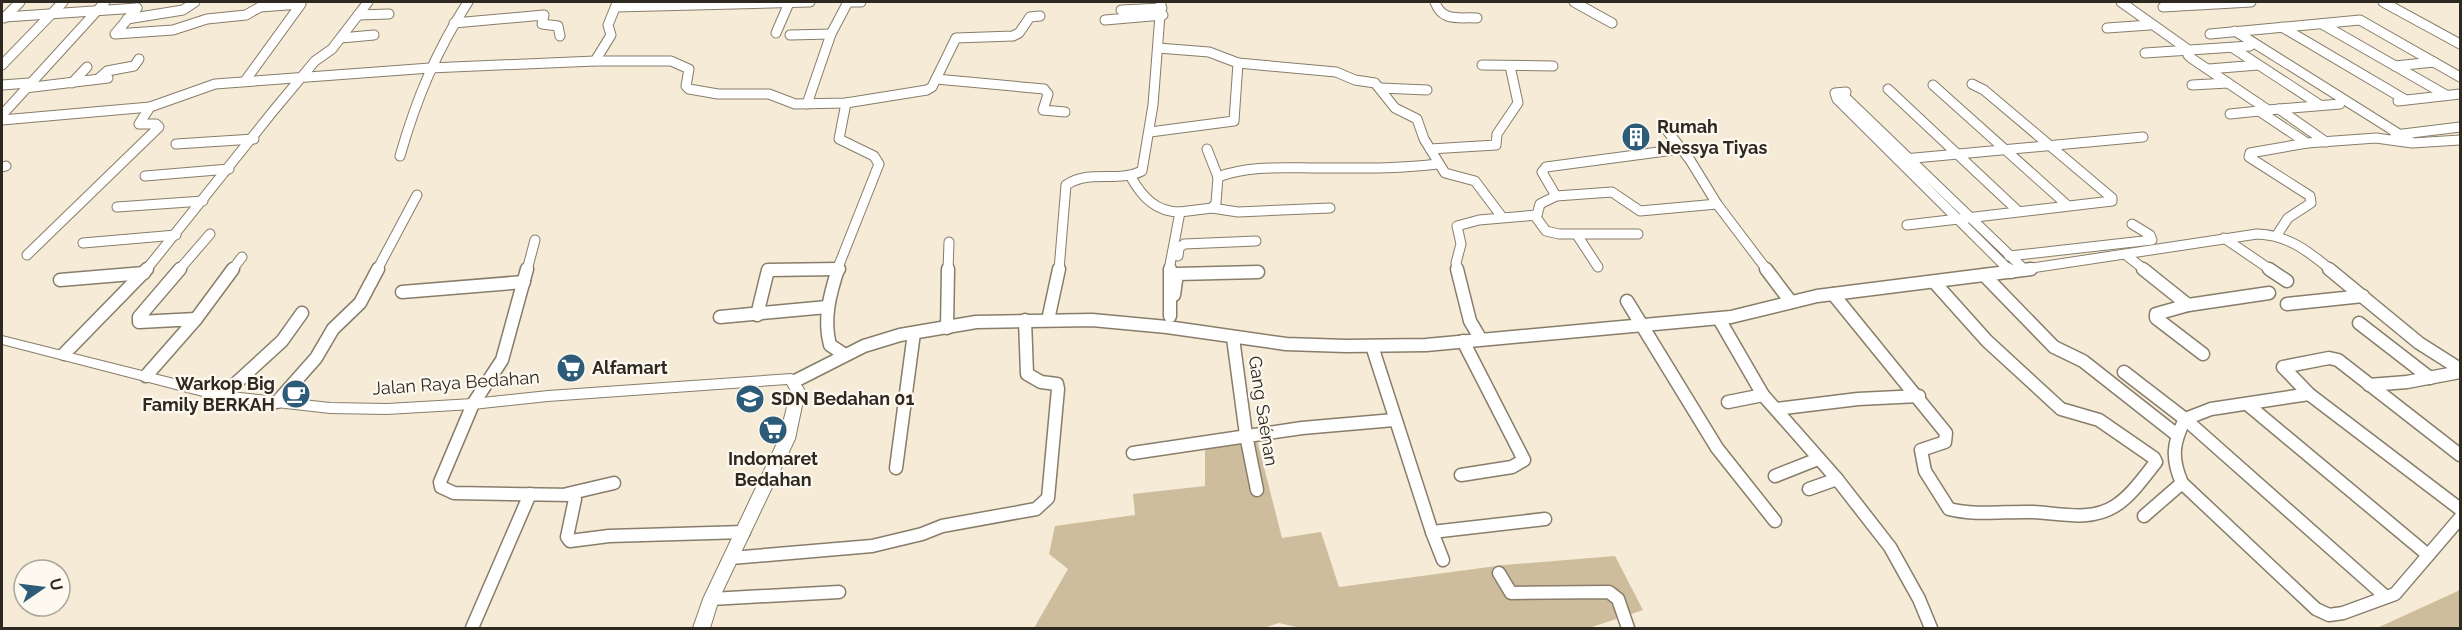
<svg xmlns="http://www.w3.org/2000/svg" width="2462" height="630" viewBox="0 0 2462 630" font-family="Raleway,sans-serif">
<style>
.green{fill:#cebd9d}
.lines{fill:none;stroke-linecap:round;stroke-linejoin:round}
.minor-far1-casing{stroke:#877d6a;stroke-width:11}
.minor-casing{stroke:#877d6a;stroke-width:15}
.tertiary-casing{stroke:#877d6a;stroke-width:2}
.minor-far1{stroke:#fff;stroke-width:9}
.minor{stroke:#fff;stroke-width:12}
.tertiary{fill:#fff;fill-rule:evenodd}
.labels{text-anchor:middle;stroke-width:4.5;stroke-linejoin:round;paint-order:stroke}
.poi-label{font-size:18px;font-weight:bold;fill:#2d2921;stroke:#fdf9f0;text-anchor:start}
.street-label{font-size:18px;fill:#2d2921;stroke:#fdf9f0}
</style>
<rect width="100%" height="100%" fill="#f6ebd6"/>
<g class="green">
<polygon points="1257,440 1282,538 1321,532 1339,587 1504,565 1615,556 1643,610 1589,628 1301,628 1279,623 1263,628 1034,628 1068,569 1049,554 1055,526 1135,515 1133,494 1205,486 1205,446"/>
<polygon points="2460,588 2460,628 2377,628 2458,591"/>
</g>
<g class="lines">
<g class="minor-far1-casing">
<g id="minor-far1">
<polyline points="847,2 861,2"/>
<path d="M1435,2C1442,22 1458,17 1477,18"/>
<polyline points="1574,2 1612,23"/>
<polyline points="2121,2 2190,51 2188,55 2191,58 2268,110"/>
<polyline points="2383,2 2460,44"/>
<polyline points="616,7 810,2"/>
<polyline points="2163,7 2251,2"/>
<polyline points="137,8 115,34 173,30 207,19 246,15 260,7 301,4 245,81"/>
<polyline points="1121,10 1162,8"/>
<polyline points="358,15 389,14"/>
<polyline points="5,17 137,8"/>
<polyline points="4,18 20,2"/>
<polyline points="127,19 183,10 195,2"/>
<polyline points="1105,20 1163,15"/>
<polyline points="454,23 544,15 542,24 558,26 560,36"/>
<polyline points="2322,24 2446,95"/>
<polyline points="2282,27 2404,99"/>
<polyline points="2107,28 2150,25"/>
<polyline points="2235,31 2410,141"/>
<polyline points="776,33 789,3"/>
<polyline points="2210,34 2360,20 2460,77"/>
<polyline points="790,35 831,34"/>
<polyline points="341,38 374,35"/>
<polyline points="1158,48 1209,52 1238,63"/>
<polyline points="2233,48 2320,105"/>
<polyline points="2145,53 2250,46"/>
<polyline points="595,61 611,35 608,25 617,3"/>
<polyline points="2,65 63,2"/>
<polyline points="1482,65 1553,66"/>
<polyline points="2395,66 2434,62"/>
<polyline points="2209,69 2258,65"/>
<polyline points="98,79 107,71 134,66 139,59"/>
<polyline points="936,79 1044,89 1048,94 1043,110 1065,112"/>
<polyline points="72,83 87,67"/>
<polyline points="2,85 29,83"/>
<polyline points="1933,85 2067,205"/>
<polyline points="2192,85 2228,83"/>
<polyline points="25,88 108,78"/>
<polyline points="1381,88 1427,90"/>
<polyline points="1888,89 2018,211"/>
<polyline points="2398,101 2460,94"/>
<polyline points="807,104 831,34 848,2"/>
<polyline points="2279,109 2340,104"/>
<polyline points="2230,114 2259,111"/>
<polyline points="2,115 105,2"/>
<polyline points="2,120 150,107 215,84 430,68 595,61 671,61 689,69 686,86 689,89 718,94 769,94 795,104 846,103 927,90 932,87 956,38 1013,36 1019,33 1030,17 1040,16"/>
<polyline points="1665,128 1690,160 1717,204"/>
<polyline points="1150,132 1234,121 1238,63 1336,72 1355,80 1375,83 1395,108 1417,119 1424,139 1445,173 1475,181 1502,217"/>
<polyline points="2395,135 2460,127"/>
<polyline points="2307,143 2259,111 2279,109 2326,142"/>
<polyline points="176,144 254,139"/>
<polyline points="1207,149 1218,177"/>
<polyline points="1430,149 1496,145 1497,134 1518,103 1510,66"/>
<path d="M400,156C416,100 436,51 468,2"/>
<polyline points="1904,159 2143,137"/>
<polyline points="2,167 6,166"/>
<polyline points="145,176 229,169"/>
<path d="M1131,177C1142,197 1156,212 1180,212L1169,270"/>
<polyline points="1556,196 1612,192 1640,211 1717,204 1767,270"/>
<polyline points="117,207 203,201"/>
<path d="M1212,208L1216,203L1218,177C1249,165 1285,168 1318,168C1358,168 1398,169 1438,164"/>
<polyline points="1180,212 1212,208 1238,212 1330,208"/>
<polyline points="1535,216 1546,231 1559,234 1638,234"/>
<polyline points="1907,225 2112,201 2112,198 1984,90 1972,84"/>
<polyline points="1577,235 1598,267"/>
<polyline points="2277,235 2288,218 2311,203 2310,196 2249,157 2250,153 2307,143 2376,138 2412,143 2460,140"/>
<polyline points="2224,238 2271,270"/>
<polyline points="83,243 176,235"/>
<polyline points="27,255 159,127 156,124 139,124 150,107"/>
<polyline points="2126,255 2145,270"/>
<polyline points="1178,256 1179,248 1184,244 1256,241"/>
<polyline points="2009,256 2152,240 2150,235 2132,224"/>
<polyline points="146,270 274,110 315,61 332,49 368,2"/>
<polyline points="179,270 210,234"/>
<polyline points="232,270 242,257"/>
<polyline points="377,270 417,195"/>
<polyline points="527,270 535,240"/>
<polyline points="768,270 839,269"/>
<polyline points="837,270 879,164 874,156 839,139 846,103"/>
<polyline points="948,270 949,242"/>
<path d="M1059,270L1066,185C1090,169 1117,183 1142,171L1153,105L1161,2"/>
<polyline points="1458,270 1456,263 1461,244 1457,226 1479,220 1537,215 1540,204 1556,196 1542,172 1546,167 1681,149"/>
<polyline points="2009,270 1837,99 1835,93 1846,92 1844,96 2025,270"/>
<path d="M2019,270L2257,234C2288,235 2308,251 2331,270"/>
</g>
</g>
<g class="minor-casing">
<g id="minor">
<polyline points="527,269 502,360 473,404 440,482 441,487 454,493 572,495 575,499 567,537 570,541 609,536 744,532"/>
<path d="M838,269C830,294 823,319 830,345L845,355"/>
<polyline points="1170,269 1170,316"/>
<polyline points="1457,269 1470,321 1480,338"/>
<polyline points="1766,269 1791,302"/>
<polyline points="2008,269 2011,272"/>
<polyline points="2143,269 2188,305 2156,314 2156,318 2203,354"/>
<polyline points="2269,269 2287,281"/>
<polyline points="2329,269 2419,343 2460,369"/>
<polyline points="1984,275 2054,347 2083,361 2177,435"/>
<polyline points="60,280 144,273"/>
<polyline points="402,292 524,282"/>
<path d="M1833,294L1946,433L1945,442L1921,450L1925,471L1949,509C1976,516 2005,511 2033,512C2059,513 2090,522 2115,506C2131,496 2144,477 2156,462L2154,458L2099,420L2061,409L1987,341L1935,283"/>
<polyline points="1174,295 1177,274 1258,272"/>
<polyline points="1627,301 1717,448 1775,521"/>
<polyline points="2287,304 2363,296"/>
<polyline points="2188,305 2269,293"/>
<polyline points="757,315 768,270 839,269"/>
<polyline points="720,317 827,307"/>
<polyline points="196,319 233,269"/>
<polyline points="1719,319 1763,395 1837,479 1890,547 1919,599 1931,628"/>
<polyline points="1048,320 1059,269"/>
<polyline points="2359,323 2430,378"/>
<polyline points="947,328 948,269"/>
<polyline points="1233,338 1246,435 1257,490"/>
<polyline points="1372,346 1432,532 1545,519"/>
<polyline points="64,354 147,269"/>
<polyline points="2124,372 2185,419 2386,597"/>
<polyline points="146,376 196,319 139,322 139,317 180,269"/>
<polyline points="795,381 864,346 900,335 976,322 1092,320 1167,327 1286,344 1346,346 1426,345 1731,317 1817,296 2031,269"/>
<polyline points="2369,385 2407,382 2460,372"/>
<path d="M2309,394L2211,409L2185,419C2173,443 2171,458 2182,483L2316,609L2329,615L2343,613L2395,594L2460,518"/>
<polyline points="222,396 282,341 302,313"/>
<polyline points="277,402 316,358 333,329 360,303 378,269"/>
<polyline points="1728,402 1763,395"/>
<polyline points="2247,404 2428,555"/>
<polyline points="1776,409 1858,399 1919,396"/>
<polyline points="1133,453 1302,428 1394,420"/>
<polyline points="2460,455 2338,360 2329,358 2283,367 2309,394 2460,509"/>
<polyline points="896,468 914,333"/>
<polyline points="1461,475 1512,467 1524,460 1463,341"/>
<polyline points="1775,476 1818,459"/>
<polyline points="1809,489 1837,479"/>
<polyline points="567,494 614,483"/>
<polyline points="2144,516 2182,483"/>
<polyline points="1432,532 1443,560"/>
<polyline points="731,558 872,546 922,534 942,526 1036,509 1048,498 1058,389 1057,384 1041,382 1027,374 1025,320"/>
<polyline points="1499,573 1511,593 1609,592 1618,599 1628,628"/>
<polyline points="711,599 839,592"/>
<polyline points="472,628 530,494"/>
</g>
</g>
<g class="tertiary-casing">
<polygon id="tertiary" points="2,336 222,391 330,403 387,404 473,399 548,391 791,374 796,376 805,391 795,439 719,599 710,628 693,628 703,599 779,439 791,391 787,384 548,401 473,409 387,414 330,413 222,401 2,344"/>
</g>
<use href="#minor-far1" class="minor-far1"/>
<use href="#minor" class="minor"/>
<use href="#tertiary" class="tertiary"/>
</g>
<defs>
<g id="building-disc" transform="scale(1.5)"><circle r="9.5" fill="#2d5c7b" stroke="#fdf9f0"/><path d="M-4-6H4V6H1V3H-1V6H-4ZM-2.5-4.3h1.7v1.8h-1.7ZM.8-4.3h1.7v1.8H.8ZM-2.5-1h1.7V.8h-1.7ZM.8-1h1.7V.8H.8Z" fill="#fff"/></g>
<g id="supermarket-disc" transform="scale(1.5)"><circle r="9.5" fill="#2d5c7b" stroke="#fdf9f0"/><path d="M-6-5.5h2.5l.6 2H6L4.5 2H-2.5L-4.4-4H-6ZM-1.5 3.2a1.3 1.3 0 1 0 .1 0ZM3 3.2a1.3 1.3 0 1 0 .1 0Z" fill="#fff"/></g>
<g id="cafe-disc" transform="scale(1.5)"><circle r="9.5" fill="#2d5c7b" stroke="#fdf9f0"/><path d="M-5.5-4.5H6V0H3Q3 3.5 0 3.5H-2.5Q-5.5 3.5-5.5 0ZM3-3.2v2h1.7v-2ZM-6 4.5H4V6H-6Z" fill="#fff"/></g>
<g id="school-disc" transform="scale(1.5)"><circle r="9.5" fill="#2d5c7b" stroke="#fdf9f0"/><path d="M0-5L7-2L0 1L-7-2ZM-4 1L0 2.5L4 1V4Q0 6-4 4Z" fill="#fff"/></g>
</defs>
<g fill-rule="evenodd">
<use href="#building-disc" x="1636" y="137"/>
<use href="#supermarket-disc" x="571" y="368"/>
<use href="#cafe-disc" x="296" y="394"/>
<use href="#school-disc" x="750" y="399"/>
<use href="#supermarket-disc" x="773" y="430"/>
</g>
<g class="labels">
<g class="poi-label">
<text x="1657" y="133">Rumah<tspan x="1657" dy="21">Nessya Tiyas</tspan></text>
<text x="592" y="374">Alfamart</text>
<text x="275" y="390" text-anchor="end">Warkop Big<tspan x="275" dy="21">Family BERKAH</tspan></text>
<text x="771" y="405">SDN Bedahan 01</text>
<text x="773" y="465" text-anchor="middle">Indomaret<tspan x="773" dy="21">Bedahan</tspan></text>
</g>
<g class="street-label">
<text transform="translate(456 383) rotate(-4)" y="6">Jalan Raya Bedahan</text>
<text transform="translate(1263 411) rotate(81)" y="6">Gang Saénan</text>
</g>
</g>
<rect width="2462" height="630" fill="none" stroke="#2d2921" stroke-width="6"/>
<g transform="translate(42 588) rotate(76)"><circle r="28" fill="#fdf9f0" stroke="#aaa69d" stroke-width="1.5"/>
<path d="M0-4.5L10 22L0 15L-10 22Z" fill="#2d5c7b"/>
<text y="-9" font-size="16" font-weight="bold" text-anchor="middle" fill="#2d2921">U</text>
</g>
</svg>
